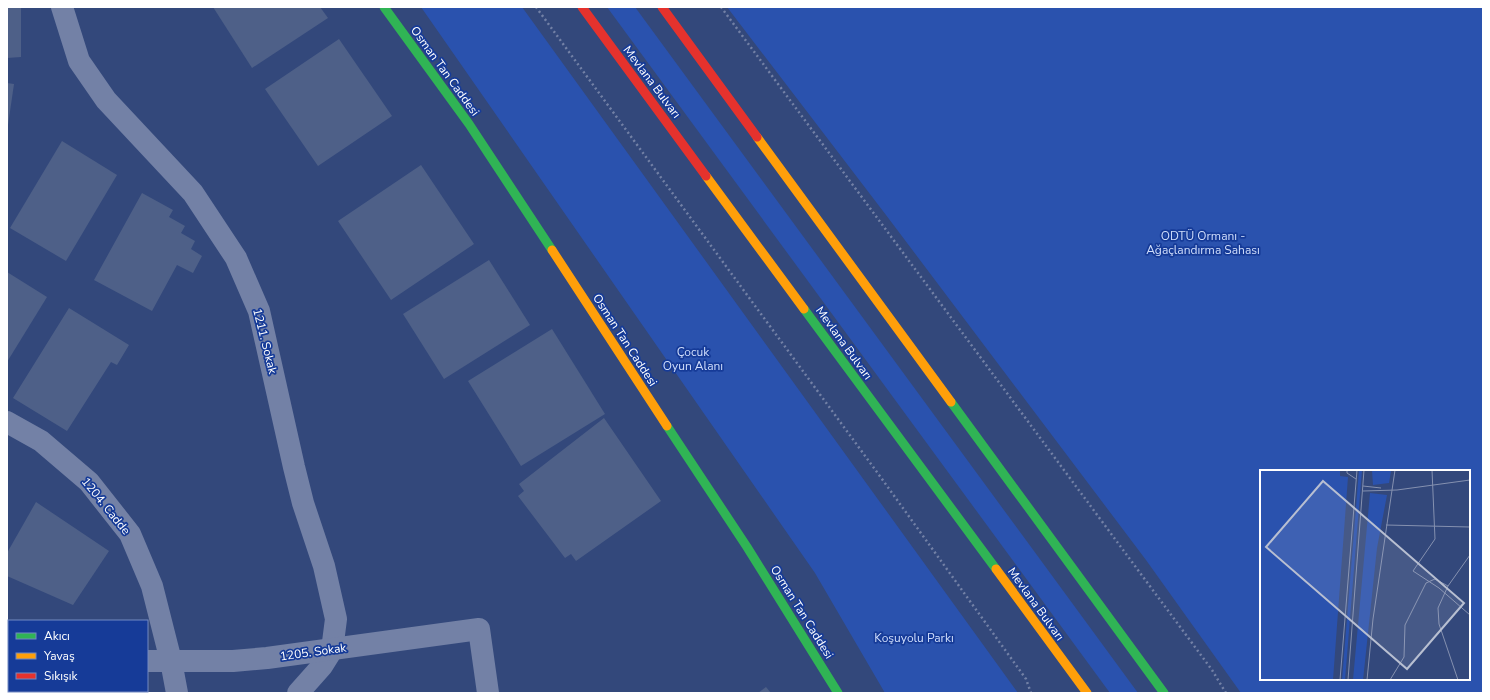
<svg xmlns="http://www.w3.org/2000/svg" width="1490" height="700" viewBox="0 0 1490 700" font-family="'Nunito Sans',sans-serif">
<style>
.green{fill:#2a52ae;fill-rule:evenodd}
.building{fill:#4e6088}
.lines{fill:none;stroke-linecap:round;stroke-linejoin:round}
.path{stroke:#7381a6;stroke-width:2.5;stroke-dasharray:2 3;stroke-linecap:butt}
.street{stroke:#7381a6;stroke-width:22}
.fast{stroke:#30b455;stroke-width:9}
.slow{stroke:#ff9f0a;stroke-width:9}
.jam{stroke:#e5322d;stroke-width:9}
.labels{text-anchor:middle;stroke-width:3.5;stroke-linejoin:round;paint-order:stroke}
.street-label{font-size:12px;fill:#fff;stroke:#163b98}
.park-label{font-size:12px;fill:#d0defc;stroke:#163b98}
.inset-road{fill:none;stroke:#8591b0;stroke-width:1}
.view{fill:#b8bfd1;fill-opacity:0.15;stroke:#b8bfd1;stroke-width:2}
.inset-edge{fill:none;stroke:#fff;stroke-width:2}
</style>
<rect width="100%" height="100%" fill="#33487b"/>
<g class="green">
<polygon points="421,7 522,7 1018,693 885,693 815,573"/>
<polygon points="607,7 635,7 1138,693 1110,693"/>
<path d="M727,7H1483V693H1241L1146,560L886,215ZM1261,471H1469V679H1261Z"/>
</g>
<g class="building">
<polygon points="7,7 21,7 21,57 7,58"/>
<polygon points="213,7 320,7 328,18 252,68"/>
<polygon points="339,39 392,116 318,166 265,89"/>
<polygon points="7,83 14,84 8,125 7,125"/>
<polygon points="62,141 117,175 66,261 10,228"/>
<polygon points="421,165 474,244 391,300 338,221"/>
<polygon points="142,193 173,210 169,217 185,226 181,233 195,241 191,249 202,256 193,273 177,265 152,311 94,280"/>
<polygon points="489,260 530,325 444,379 403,314"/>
<polygon points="7,272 47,297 7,362"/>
<polygon points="69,308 129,345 117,365 111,362 67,431 13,398"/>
<polygon points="552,329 605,414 521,466 468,381"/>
<polygon points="604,418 661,501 576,561 571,554 565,558 518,496 524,491 519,484"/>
<polygon points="36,502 109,551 73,605 7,576 7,553"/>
<polygon points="766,687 771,693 758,693"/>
</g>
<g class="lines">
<g class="path">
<polyline points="536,7 882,479 1026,679 1031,693"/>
<polyline points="721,7 1212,670 1226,693"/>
</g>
<g class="street">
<polyline points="62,7 79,61 106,100 193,193 236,258 259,311 294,467 303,503 324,566 336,619 332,650 322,666 298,693"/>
<polyline points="7,422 41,441 89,482 130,534 152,586 171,661 177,693"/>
<polyline points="7,660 9,660"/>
<polyline points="147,661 233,661 267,658 479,629 488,693"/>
</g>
<g class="fast">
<polyline points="384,7 469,124 552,250"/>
<polyline points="804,309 996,569"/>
<polyline points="951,402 1164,693"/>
<polyline points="667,426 747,547 838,693"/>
</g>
<g class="slow">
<polyline points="757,137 951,402"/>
<polyline points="706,176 804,309"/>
<polyline points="552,250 667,426"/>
<polyline points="996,569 1087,693"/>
</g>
<g class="jam">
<polyline points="582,7 706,176"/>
<polyline points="662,7 757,137"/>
</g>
</g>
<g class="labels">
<g class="street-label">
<text transform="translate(445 71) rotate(54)" y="4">Osman Tan Caddesi</text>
<text transform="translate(652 82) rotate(53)" y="4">Mevlana Bulvarı</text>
<text transform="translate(625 340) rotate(57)" y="4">Osman Tan Caddesi</text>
<text transform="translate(265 341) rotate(76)" y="4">1211. Sokak</text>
<text transform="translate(844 343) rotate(54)" y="4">Mevlana Bulvarı</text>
<text transform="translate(106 506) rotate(51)" y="4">1204. Cadde</text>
<text transform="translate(1036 604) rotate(54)" y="4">Mevlana Bulvarı</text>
<text transform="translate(802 612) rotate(58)" y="4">Osman Tan Caddesi</text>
<text transform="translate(313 652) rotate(-8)" y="4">1205. Sokak</text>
</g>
<g class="park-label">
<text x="1203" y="240">ODTÜ Ormanı -<tspan x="1203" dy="14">Ağaçlandırma Sahası</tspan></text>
<text x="693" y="356">Çocuk<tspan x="693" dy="14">Oyun Alanı</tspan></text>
<text x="914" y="642">Koşuyolu Parkı</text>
</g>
</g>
<g transform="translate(1260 470)">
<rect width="210" height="210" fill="#33487b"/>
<path d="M0,0H80V6L88,7L73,210H0ZM99,0H102L85,210H82ZM112,0L131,1L129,13L113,15ZM110,23L127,25L117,78L103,210H93Z" fill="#2a52ae"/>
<path class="inset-road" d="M87,0V3L96,9M172,0L175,69L153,101L179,118L210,145M103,16L121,18M103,21L137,20L210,10M126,55L210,57M80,210L97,0M88,210L104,0M107,210L113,149L135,0M130,210L144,187L145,155L166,113L175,109L188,116M198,210L179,154L178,138L188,116L210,85"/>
<path class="view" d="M63,11L204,133L147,199L6,77Z"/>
<rect width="210" height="210" class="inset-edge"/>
</g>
<rect width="1490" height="700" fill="none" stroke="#ffffff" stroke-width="16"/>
<rect x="8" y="620" width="140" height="72" fill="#163b98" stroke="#7389c1"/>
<rect x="16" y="633" width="20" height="6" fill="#30b455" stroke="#7389c1"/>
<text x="44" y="640" font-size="12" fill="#ffffff">Akıcı</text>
<rect x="16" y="653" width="20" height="6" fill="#ff9f0a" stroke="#7389c1"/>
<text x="44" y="660" font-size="12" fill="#ffffff">Yavaş</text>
<rect x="16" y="673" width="20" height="6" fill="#e5322d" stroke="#7389c1"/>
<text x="44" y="680" font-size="12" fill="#ffffff">Sıkışık</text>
</svg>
